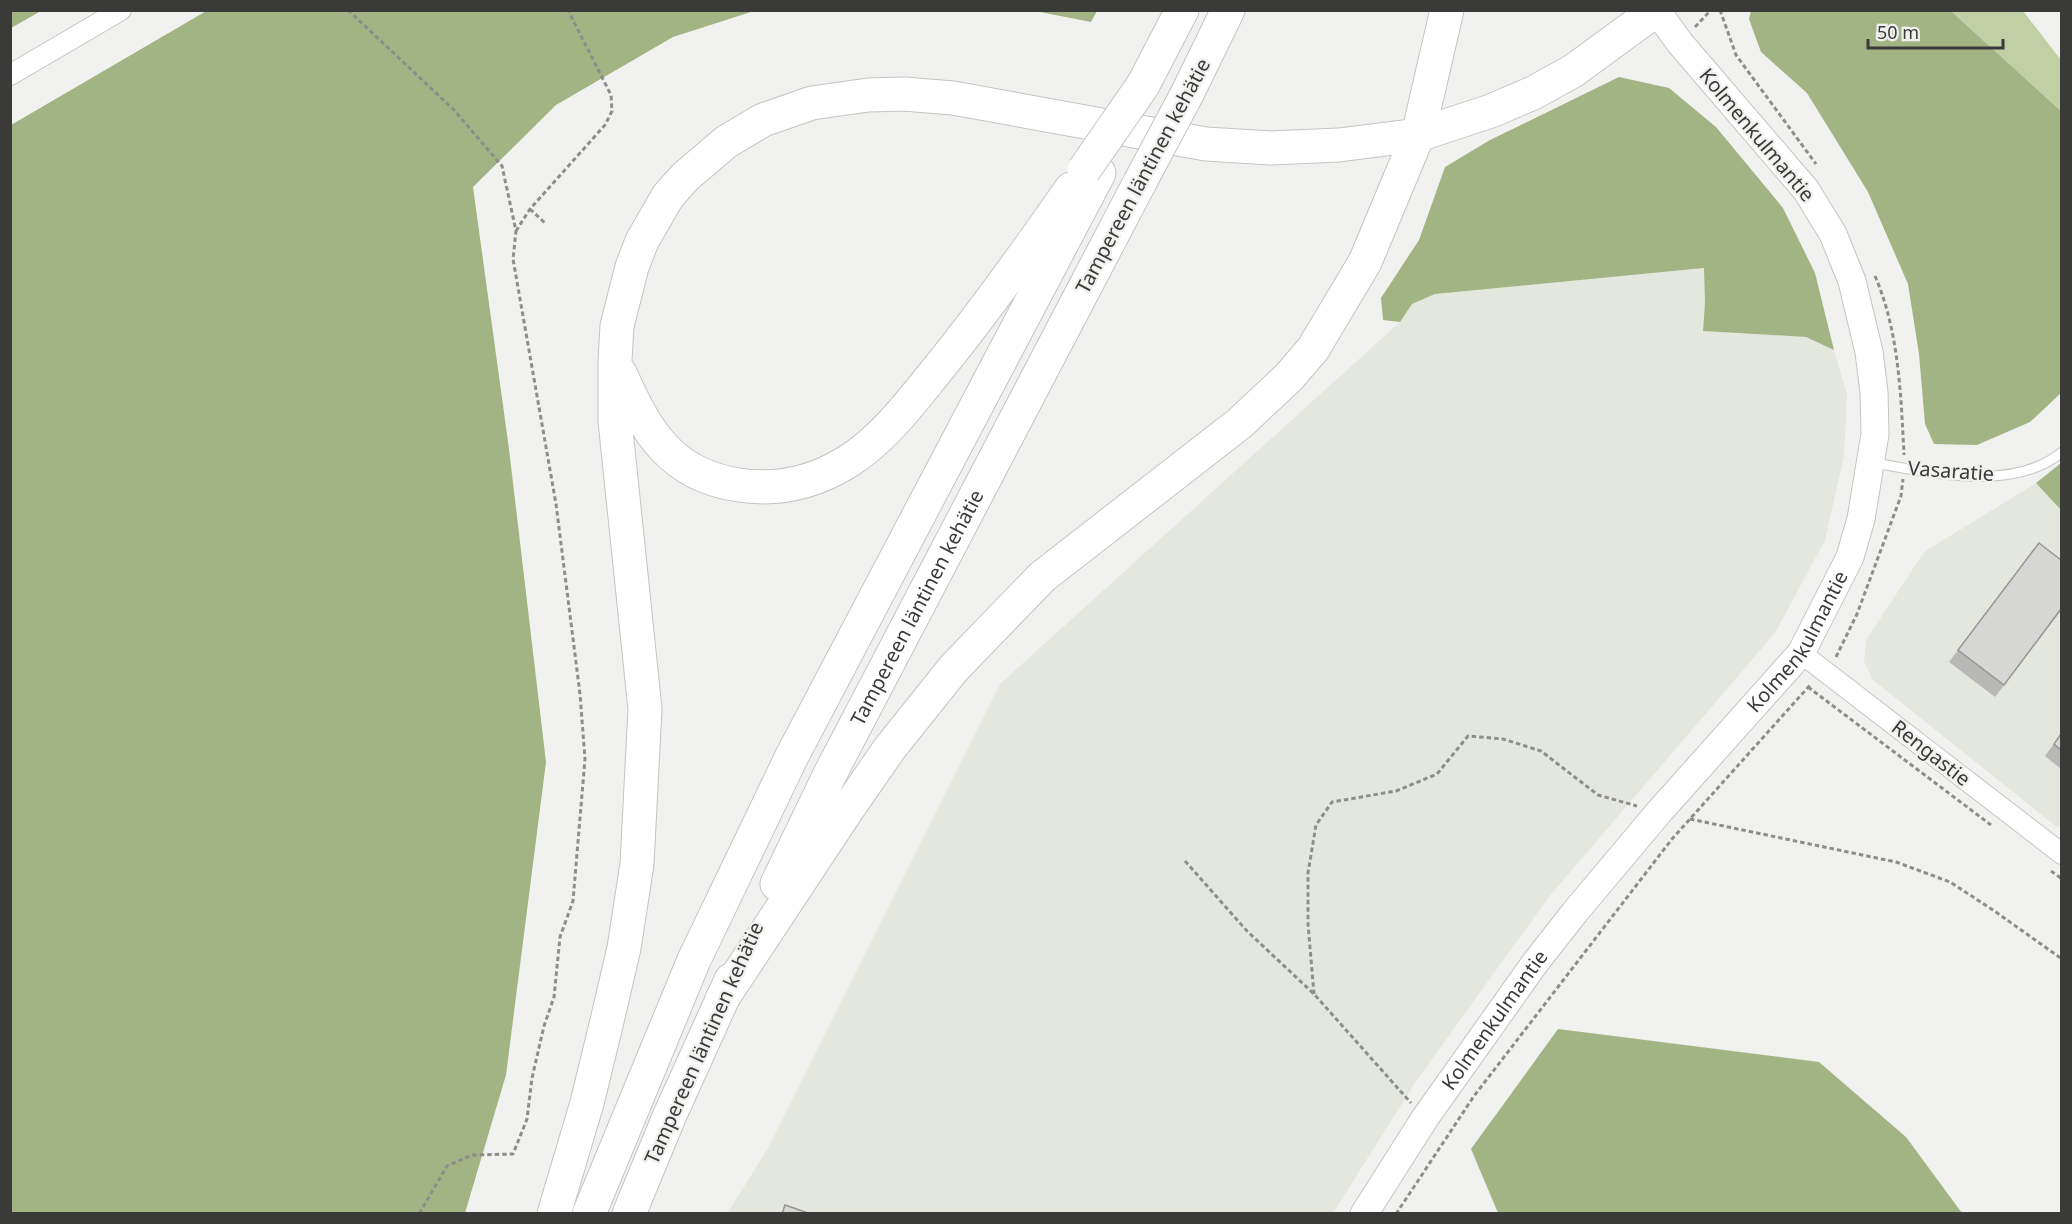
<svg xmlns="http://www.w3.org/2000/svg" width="2072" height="1224" viewBox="0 0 2072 1224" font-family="'Noto Sans',sans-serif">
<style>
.built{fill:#e3e7dd}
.green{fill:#c0d0a4}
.forest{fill:#a3b484}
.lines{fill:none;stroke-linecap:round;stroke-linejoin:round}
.lane-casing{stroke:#c4c5c2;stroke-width:11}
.street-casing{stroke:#c4c5c2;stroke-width:22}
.secondary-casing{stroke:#c4c5c2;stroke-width:29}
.highway-casing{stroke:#c4c5c2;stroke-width:35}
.path{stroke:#8d8e8b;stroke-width:3;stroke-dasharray:4.5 3;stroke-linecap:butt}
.lane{stroke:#fff;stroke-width:9}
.street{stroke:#fff;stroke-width:20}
.secondary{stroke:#fff;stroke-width:27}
.highway{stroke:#fff;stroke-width:33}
.highway-bridge-casing{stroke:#c4c5c2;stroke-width:35;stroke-linecap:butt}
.highway-bridge{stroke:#fff;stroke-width:33}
.wall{fill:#b8b9b6}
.shaded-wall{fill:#969694}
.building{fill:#d6d7d4;stroke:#969694;stroke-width:1.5}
.labels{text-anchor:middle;stroke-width:4.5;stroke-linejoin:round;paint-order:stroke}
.street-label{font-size:20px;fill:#3a3b39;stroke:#f1f2ef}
</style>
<rect width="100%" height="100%" fill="#f1f2ef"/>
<g class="built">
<polygon points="1705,268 1705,302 1703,331 1806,337 1834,350 1847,395 1844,456 1825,540 1775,633 1548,898 1415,1083 1333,1213 727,1214 768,1148 1000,684 1400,322 1412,304 1435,294"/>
<polygon points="2036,483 2061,510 2062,823 2058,828 1873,680 1864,661 1866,640 1924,552"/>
</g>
<polygon class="green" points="1951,11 2023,11 2061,60 2061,111"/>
<g class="forest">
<polygon points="11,10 41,10 41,11 11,28"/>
<polygon points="208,10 754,11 673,37 556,105 473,187 509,449 546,762 506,1075 465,1213 11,1213 11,125"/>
<polygon points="1035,11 1097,10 1097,11 1091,22"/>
<polygon points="1751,11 1951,11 2061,111 2061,393 2030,422 1977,445 1934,444 1925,424 1919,354 1908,284 1868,192 1807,93 1761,52 1749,19"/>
<polygon points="1619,77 1669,88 1716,127 1783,208 1815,273 1834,350 1806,337 1703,331 1705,302 1704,268 1435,294 1412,304 1400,322 1383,320 1381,298 1419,240 1445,167 1490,140"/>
<polygon points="2061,463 2061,510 2036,483"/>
<polygon points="1558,1029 1819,1062 1906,1137 1962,1213 1498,1213 1471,1149"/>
</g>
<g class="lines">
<g class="lane-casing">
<path id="lane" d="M1874,463C1930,472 2013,493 2062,452"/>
</g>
<g class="street-casing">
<g id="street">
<polyline points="10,75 121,10"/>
<polyline points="1801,653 2062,854"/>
</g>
</g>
<g class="secondary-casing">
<g id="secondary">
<path id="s1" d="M1364,1214L1425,1118L1535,963L1575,912L1659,812L1801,653L1850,557L1861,519L1875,434L1874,392L1869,352L1852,281L1833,234L1806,190L1680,43L1656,10"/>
</g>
</g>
<g class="highway-casing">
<g id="highway">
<polyline points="1143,85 1182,10"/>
<polyline points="1187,94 1228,10"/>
<path d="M620,373C646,431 670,475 739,485C778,491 813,483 847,462C882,440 908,406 933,375C982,315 1027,252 1071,189"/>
<path id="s2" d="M777,884L831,772L1140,182"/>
<polyline points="722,999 847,810 890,748 954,668 1042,577 1240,423 1289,377 1313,349 1365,262 1418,135 1447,10"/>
<polyline points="554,1214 587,1103 607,1021 624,948 637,864 645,709 615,421 615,360 617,326 632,267 642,241 668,196 685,177 726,142 763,120 812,103 868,95 904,94 953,98 1206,144 1271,148 1339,145 1418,135 1491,111 1533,93 1573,71 1655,11"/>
<polyline points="589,1214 694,960 792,756 1099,173"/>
<polyline points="629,1214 669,1117 731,980"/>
</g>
</g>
<g class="path">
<polyline points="348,10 454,110 502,166 516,231 513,259 556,504 580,694 585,759 573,901 560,937 554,997 544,1026 532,1078 527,1119 513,1154 472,1155 447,1166 419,1214"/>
<polyline points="1720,10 1736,55 1816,164"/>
<polyline points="1695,27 1711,10"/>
<polyline points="530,209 545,223"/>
<polyline points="516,231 530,209 605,125 612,111 611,95 568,10"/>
<path d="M1875,276C1899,331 1901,396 1904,455"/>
<polyline points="1836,657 1857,614 1901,496 1903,479"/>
<polyline points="1808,687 1991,825"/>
<polyline points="1690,819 1896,862 1950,882 1993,910 2062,959"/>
<polyline points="1185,861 1247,931 1314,994 1411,1103"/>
<polyline points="2051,871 2062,879"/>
<polyline points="1314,994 1308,924 1308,873 1316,825 1332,802 1396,791 1437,774 1468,736 1503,739 1541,751 1598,795 1637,806"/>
<polyline points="1396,1214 1474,1096 1672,839 1811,684"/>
</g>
<use href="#lane" class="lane"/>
<use href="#street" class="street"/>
<use href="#secondary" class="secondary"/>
<use href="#highway" class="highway"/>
<g class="highway-bridge-casing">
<g id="highway-bridge">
<polyline points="1084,170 1143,85"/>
<polyline points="1140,182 1187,94"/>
</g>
</g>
<use href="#highway-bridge" class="highway-bridge"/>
</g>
<g class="wall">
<polygon points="2061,610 1995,697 1949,662 1958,650"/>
<polygon points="2061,734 2061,769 2045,756"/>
</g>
<polygon class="shaded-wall" points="2061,609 2061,610 1995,697"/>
<g class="building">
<polygon points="2039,543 2061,560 2061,609 2004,685 1958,650"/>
<polygon points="2061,734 2061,750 2054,744"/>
<polygon points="785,1205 811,1214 782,1214"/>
</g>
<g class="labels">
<g class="street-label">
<text transform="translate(1757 135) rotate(50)" y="7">Kolmenkulmantie</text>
<text transform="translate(1143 176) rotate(-62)" y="7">Tampereen läntinen kehätie</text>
<text transform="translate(1951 471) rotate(4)" y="7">Vasaratie</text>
<text dy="7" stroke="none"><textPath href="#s2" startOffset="310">Tampereen läntinen kehätie</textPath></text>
<text dy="7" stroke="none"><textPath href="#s1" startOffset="720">Kolmenkulmantie</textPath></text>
<text transform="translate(1931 753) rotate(38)" y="7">Rengastie</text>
<text dy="7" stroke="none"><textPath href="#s1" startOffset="234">Kolmenkulmantie</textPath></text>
<text transform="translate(704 1043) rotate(-66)" y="7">Tampereen läntinen kehätie</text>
</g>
</g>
<rect width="2072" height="1224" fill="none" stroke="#3a3b39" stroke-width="24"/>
<path d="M1868 39v9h135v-9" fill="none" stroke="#3a3b39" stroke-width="3"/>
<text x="1877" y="39" font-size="18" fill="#3a3b39" stroke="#f1f2ef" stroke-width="4.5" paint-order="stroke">50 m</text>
</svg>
